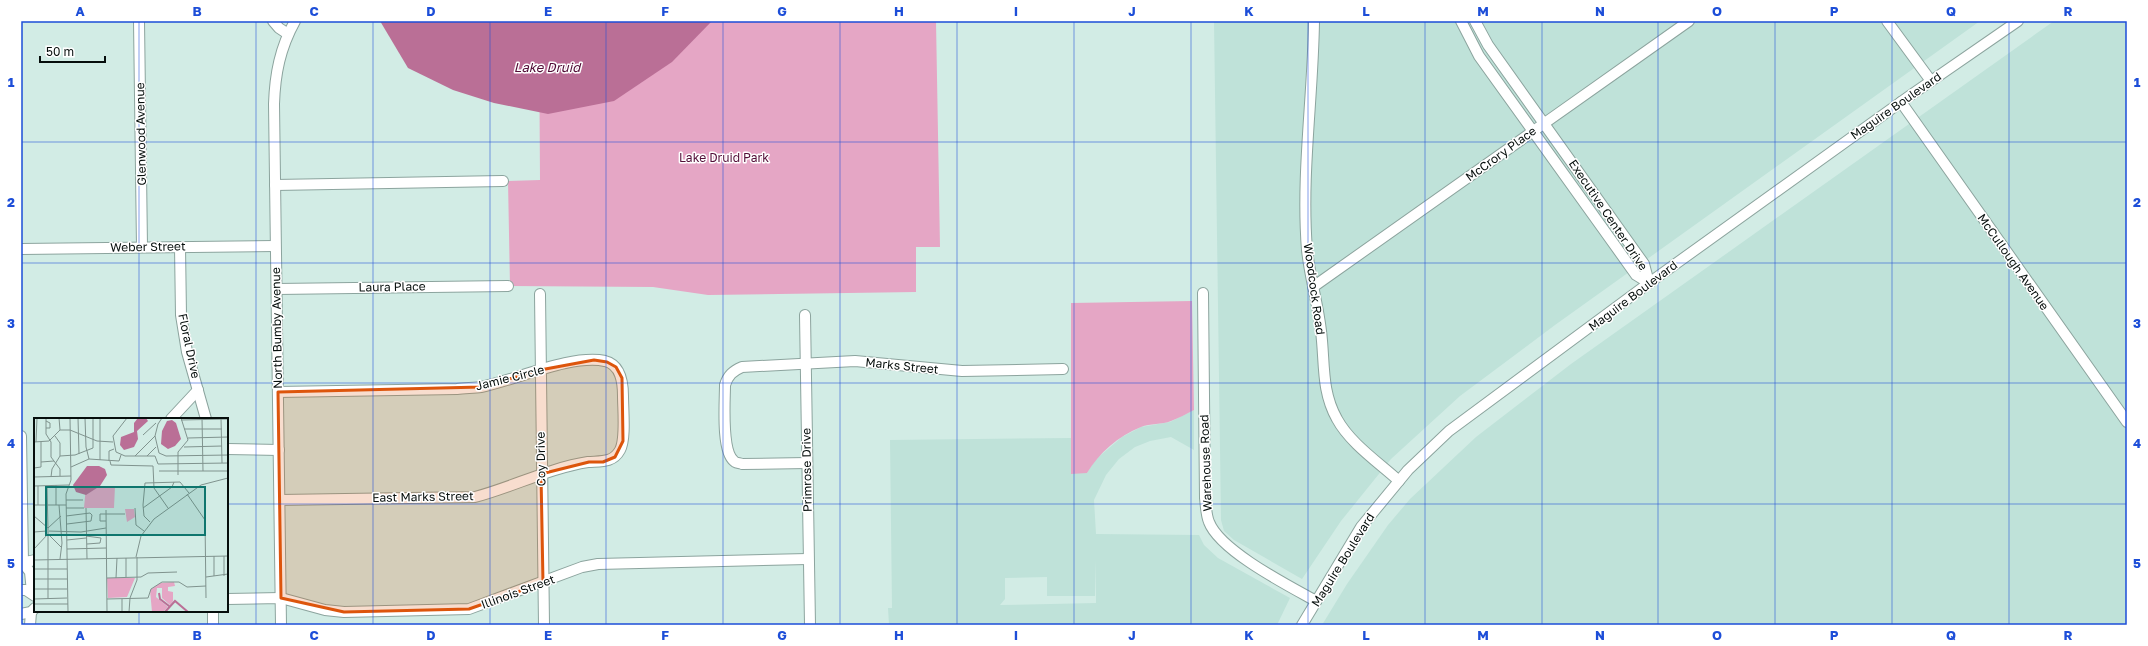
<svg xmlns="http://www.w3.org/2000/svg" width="2148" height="646" viewBox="0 0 2148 646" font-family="'Golos Text',sans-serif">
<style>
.built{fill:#bfe2d9;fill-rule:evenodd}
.green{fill:#e5a6c5}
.water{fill:#ba6f96}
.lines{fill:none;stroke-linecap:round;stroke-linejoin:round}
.minor-casing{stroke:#8ca49e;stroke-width:12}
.minor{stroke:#fff;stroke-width:10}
.marked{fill:#dd550c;fill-opacity:0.2;stroke:#dd550c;stroke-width:3;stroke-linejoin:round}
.grid{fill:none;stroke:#1d4ed8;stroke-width:1;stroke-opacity:0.55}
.labels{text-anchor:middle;stroke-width:3;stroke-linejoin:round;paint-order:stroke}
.street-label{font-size:12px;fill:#060e0c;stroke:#fff}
.park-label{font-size:12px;fill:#530e38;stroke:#fff}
.water-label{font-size:13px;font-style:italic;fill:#510c36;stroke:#fff}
.inset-river{fill:none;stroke:#ba6f96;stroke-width:2}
.inset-road{fill:none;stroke:#80938e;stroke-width:1}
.view{fill:#0f766e;fill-opacity:0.15;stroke:#0f766e;stroke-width:2}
.inset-edge{fill:none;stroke:#060e0c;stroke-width:2}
.neatline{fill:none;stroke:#1d4ed8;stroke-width:1.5}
.grid-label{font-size:13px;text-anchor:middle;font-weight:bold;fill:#1d4ed8}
</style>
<rect width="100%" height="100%" fill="#d2ece5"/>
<g class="built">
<polygon points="1214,21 1980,21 1555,325 1460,396 1391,459 1341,521 1302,579 1234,540 1224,531 1221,520"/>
<polygon points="2054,21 2127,21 2127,625 1322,625 1347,584 1388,525 1410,499 1476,437 1571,364"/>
<path d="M1194,410V450L1171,437L1150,441L1135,447L1119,459L1106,475L1094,500L1096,534L1199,535L1204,545L1218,558L1290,598L1277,625H889L888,608H892L890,440L1071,438V473H1087L1095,460L1122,437L1141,427L1170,422ZM1096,560V603L1000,605L1005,599V578L1047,577V596H1095Z"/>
</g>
<g class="green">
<polygon points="539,21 936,21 940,247 916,247 916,292 708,295 653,287 510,286 508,181 540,180"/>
<path d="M1192,301L1194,410C1186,414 1179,418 1171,421C1162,425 1150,423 1141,427C1118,436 1099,453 1087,473L1071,474V303Z"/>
</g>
<polygon class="water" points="380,21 712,21 672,62 614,101 548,114 494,103 453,90 408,68"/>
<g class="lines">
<g class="minor-casing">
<g id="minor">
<polyline points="139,21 142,247"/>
<polyline points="273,21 279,28 288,34"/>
<path d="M1314,21C1313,98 1301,174 1307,250C1310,278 1318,304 1321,331C1325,362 1321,391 1337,419C1350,443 1378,462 1399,481"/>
<polyline points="1461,21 1479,56 1606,233 1636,275 1649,283 1644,264 1488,45 1475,21"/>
<polyline points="1887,21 1931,81"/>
<polyline points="1901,102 2127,422"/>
<polyline points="275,185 503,181"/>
<polyline points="180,247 181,315 187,352 206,419"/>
<polyline points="21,249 275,246"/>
<polyline points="1313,287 1689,21"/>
<polyline points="277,289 508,286"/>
<path d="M1203,293L1205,498C1206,506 1206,515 1209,522C1220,551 1289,586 1316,601"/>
<polyline points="540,294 544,625"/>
<polyline points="805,315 810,625"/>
<path d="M278,392L457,389C465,388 474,388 481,387C516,380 571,354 605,361C621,365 623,382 623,396C623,410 626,439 620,450C613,463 601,461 588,462C549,468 513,487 475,497L280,500"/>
<polyline points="171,419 198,390"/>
<polyline points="21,436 23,563 30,572 32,592"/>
<polyline points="227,449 279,450"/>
<path d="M807,463L742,464C740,463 735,463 734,461C721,451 725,401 725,385C728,375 733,371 742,367L855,361L962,371L1063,369"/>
<polyline points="21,563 35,560"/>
<polyline points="21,590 26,590 35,596"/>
<polyline points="227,599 281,598 325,610 344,612 469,609 582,567 598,564 808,559"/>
<polyline points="213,611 213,625"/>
<polyline points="21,614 31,612 35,608"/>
<polyline points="30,625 31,612"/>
<path d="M281,625L274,104C275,74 280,48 295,21"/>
<polyline points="1302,625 1361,527 1408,470 1449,431 1649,283 1908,97 2018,21"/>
</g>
</g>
<use href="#minor" class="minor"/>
</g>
<path class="marked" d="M594,360L607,362L616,367L622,378L623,441L615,457L603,462H589L541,474L543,583L469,609L344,612L281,598L278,392L481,387L540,370Z"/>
<path class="grid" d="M139,21V419M256,21V625M373,21V625M490,21V625M606,21V625M723,21V625M840,21V625M957,21V625M1074,21V625M1191,21V625M1308,21V625M1425,21V625M1542,21V625M1658,21V625M1775,21V625M1892,21V625M2009,21V625M21,142H2127M21,263H2127M21,383H2127M21,504H35M227,504H2127M139,611V625"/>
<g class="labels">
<g class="street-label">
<text transform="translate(1896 106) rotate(-35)" y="4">Maguire Boulevard</text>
<text transform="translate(141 134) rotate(-91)" y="4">Glenwood Avenue</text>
<text transform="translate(1501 154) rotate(-36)" y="4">McCrory Place</text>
<text transform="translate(1608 215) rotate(56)" y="4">Executive Center Drive</text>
<text transform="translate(148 247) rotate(-1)" y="4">Weber Street</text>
<text transform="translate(2013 262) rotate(55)" y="4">McCullough Avenue</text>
<text transform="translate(392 287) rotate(-1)" y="4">Laura Place</text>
<text transform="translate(1314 289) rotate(82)" y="4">Woodcock Road</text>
<text transform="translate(1633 296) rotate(-37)" y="4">Maguire Boulevard</text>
<text transform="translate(277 328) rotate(-91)" y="4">North Bumby Avenue</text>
<text transform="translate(189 346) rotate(78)" y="4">Floral Drive</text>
<text transform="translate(902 366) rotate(6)" y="4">Marks Street</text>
<text transform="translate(510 378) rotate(-14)" y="4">Jamie Circle</text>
<text transform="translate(541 459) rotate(-91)" y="4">Coy Drive</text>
<text transform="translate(1206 463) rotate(-92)" y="4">Warehouse Road</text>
<text transform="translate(807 470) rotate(-91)" y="4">Primrose Drive</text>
<text transform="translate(423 497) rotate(-1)" y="4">East Marks Street</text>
<text transform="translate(1343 560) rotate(-58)" y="4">Maguire Boulevard</text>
<text transform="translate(518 592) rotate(-20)" y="4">Illinois Street</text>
</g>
<g class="park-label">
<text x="724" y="162">Lake Druid Park</text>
</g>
<g class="water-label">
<text x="547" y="72">Lake Druid</text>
</g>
</g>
<g transform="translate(34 418)">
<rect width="194" height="194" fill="#d2ece5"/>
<path d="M52,68H81L80,90H50ZM91,91H100L101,99L93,104ZM73,160H101L93,179L74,180ZM140,164L141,168L134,169V173L139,174V183L136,187L128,180V170H123L122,179L134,189L130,193L118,194L116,172L126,165Z" fill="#e5a6c5"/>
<path d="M104,0H112L114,3L103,13L104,21L100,29L90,32L86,27L87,19L100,14V5ZM133,3L138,2L142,5L147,21L141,28L134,31L127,26L128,13ZM53,48H65L71,51L73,57L66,68L52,77L42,74L39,67Z" fill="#ba6f96"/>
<path class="inset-river" d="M125,175L126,181L135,188M131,194L141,183L154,194"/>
<path class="inset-road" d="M12,0V16L17,24V39L26,51V58M25,0L26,12M44,0L45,36M51,0L52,29L55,41M93,0L79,18L82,34L91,38H121M168,0L169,53M187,0L188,45M147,2L194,1M12,3L16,5V10H12M150,11H188M109,17L122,5M154,20L194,19M0,24L15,23L26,12H36L63,23L79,24M2,24L3,0M150,29L188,28M125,35L132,38L194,37M125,35L121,18L124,6L128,0M26,38L41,37L59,30V0M101,38L121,18M113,38L122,29M121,38L124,46L194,45M66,42V0M75,43V33L80,31M76,43L77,47L119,48L120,70L134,90M7,44L20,43M37,49L55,41L85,43L87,37M0,50L7,49V24M125,53H194M144,57V34L154,22L147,0M0,59L37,58M17,59L18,51L26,38V25L21,18M22,67V87M0,68L35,67M4,68V87M13,68L14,112M153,76L171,102L172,180M32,82H49M0,87H32M25,87L28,125L26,141M32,90H50M52,90L53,141M101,90L102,107L110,113M109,90L138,69L140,64M72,92L73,194M0,98L14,110M32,98L56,95L58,97L57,103L33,106M72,103H66V96H91M116,104L110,98L109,87L111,65L146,64L155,75M14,110L27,98M13,113L47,114L72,110M0,114L13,113M14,116L27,129M157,117H171M52,118L67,120L66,125L53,126M33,122L52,120M0,131L14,116M33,131L72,130M190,138V158M102,139L107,118L120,101L167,67L194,60M92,140V159M0,142L194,138M0,151H33M180,158V138M172,159L194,156M73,160L107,159L114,155L143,154M82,160L83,140M0,161H33M0,171H33M0,181L33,180M14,181V114M73,181L114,180L117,171L128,164H145L153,169L172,168M88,181V194M0,186H34M34,194L32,76L37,62L36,0M95,194L96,180L103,162V139"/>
<path class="view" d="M12,69H171V117H12Z"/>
<rect width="194" height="194" class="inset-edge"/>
</g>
<rect width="2148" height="646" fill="none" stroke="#ffffff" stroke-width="44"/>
<path d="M40 56v6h65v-6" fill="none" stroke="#060e0c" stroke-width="2"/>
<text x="46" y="56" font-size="12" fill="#060e0c" stroke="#ffffff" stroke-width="3" paint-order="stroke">50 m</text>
<rect x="22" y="22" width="2104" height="602" class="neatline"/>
<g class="grid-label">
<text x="80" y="16">A</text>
<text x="197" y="16">B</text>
<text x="314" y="16">C</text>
<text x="431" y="16">D</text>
<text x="548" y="16">E</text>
<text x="665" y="16">F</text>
<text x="782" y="16">G</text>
<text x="899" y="16">H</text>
<text x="1016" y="16">I</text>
<text x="1132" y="16">J</text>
<text x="1249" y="16">K</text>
<text x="1366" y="16">L</text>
<text x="1483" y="16">M</text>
<text x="1600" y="16">N</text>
<text x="1717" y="16">O</text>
<text x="1834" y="16">P</text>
<text x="1951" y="16">Q</text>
<text x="2068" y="16">R</text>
<text x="11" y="87">1</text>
<text x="2137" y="87">1</text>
<text x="11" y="207">2</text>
<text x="2137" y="207">2</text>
<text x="11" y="328">3</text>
<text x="2137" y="328">3</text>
<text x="11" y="448">4</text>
<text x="2137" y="448">4</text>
<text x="11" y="568">5</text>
<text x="2137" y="568">5</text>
<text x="80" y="640">A</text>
<text x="197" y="640">B</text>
<text x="314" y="640">C</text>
<text x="431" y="640">D</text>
<text x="548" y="640">E</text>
<text x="665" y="640">F</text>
<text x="782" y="640">G</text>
<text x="899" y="640">H</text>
<text x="1016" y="640">I</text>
<text x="1132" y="640">J</text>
<text x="1249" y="640">K</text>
<text x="1366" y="640">L</text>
<text x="1483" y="640">M</text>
<text x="1600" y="640">N</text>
<text x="1717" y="640">O</text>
<text x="1834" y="640">P</text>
<text x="1951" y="640">Q</text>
<text x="2068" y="640">R</text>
</g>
</svg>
